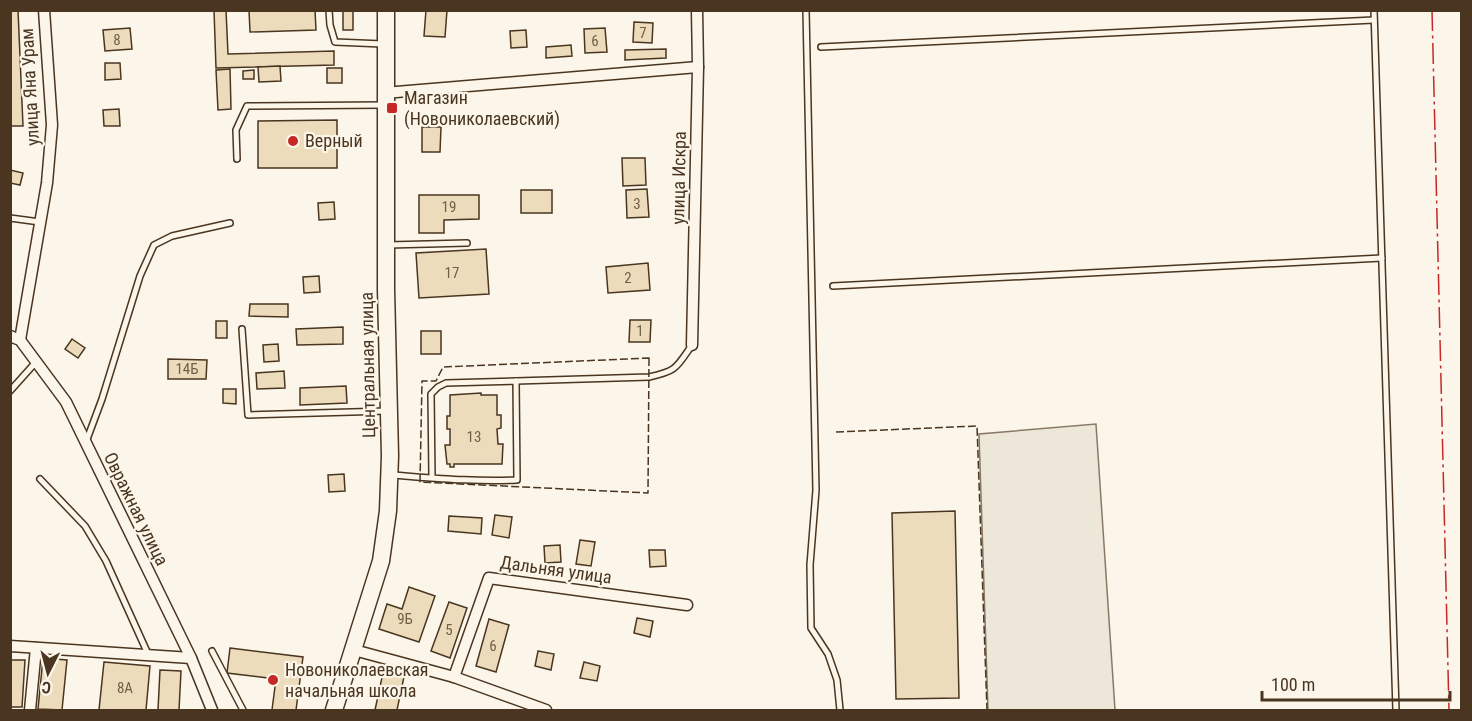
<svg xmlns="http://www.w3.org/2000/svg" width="1472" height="721" viewBox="0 0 1472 721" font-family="'Roboto Condensed',sans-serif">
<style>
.parking{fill:#ede7d9;stroke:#887966;stroke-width:1.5}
.building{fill:#ecdcbc;stroke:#4a3520;stroke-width:1.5}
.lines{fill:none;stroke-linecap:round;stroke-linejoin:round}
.service-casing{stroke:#4a3520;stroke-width:8}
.minor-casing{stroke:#4a3520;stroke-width:13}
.secondary-casing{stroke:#4a3520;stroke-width:19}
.service{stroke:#fbf6e9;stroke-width:5}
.minor{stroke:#fbf6e9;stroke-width:10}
.secondary{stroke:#fbf6e9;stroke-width:16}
.fence{stroke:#4a3520;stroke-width:1.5;stroke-dasharray:8 3;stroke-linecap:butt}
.power{stroke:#c62828;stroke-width:1.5;stroke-dasharray:21 4.5 3 4.5;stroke-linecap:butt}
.poi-dot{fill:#c62828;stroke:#fbf6e9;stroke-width:2}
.labels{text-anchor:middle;stroke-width:4.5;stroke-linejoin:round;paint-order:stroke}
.number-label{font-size:15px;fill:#725f47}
.street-label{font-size:18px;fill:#4a3520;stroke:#fbf6e9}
.poi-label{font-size:18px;fill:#4a3520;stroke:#fbf6e9;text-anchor:start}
</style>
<rect width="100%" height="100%" fill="#fbf6e9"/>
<polygon class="parking" points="1096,424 1115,710 988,710 979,434"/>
<g class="building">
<polygon points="10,10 18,10 23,126 10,126"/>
<polygon points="214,10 226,10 228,54 334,51 334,65 216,68"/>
<polygon points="249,10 315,10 316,30 250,32"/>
<rect x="343" y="10" width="10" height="20"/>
<polygon points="426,10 447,10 445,37 424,36"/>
<polygon points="634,22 653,23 652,43 633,42"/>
<polygon points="130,28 132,49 105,51 103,30"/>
<polygon points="605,28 607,52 585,53 584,29"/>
<polygon points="526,30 527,47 511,48 510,31"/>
<polygon points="571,45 572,56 546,58 546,47"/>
<polygon points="666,49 666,58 625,60 625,50"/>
<polygon points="105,63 120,63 121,79 105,80"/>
<polygon points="280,66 281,81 259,82 258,67"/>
<rect x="327" y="68" width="15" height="15"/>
<polygon points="230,69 231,109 218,110 216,70"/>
<polygon points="254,70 254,79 243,79 243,71"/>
<polygon points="119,109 120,126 104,126 103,110"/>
<polygon points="337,120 337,168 258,168 258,121"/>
<polygon points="422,127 441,127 440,152 422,152"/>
<polygon points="622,158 645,158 646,185 623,186"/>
<polygon points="10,170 23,173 20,185 10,183"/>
<polygon points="647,189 649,217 627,218 626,190"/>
<rect x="521" y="190" width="31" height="23"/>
<polygon points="419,195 479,195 479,219 444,220 444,233 419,233"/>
<polygon points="334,202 335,219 319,220 318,203"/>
<polygon points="486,249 489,294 419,298 416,253"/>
<polygon points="648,263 650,290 608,293 606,267"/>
<polygon points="319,276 320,292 304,293 303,277"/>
<polygon points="250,304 288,304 288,317 249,316"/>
<polygon points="630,320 651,320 650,342 629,342"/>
<rect x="216" y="321" width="11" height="17"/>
<polygon points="343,327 343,344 297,345 296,329"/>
<rect x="421" y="331" width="20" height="23"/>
<polygon points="72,339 85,348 78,358 65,349"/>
<polygon points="278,344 279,361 264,362 263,345"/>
<polygon points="168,359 207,360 206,379 168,379"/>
<polygon points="284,371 285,388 257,389 256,373"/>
<polygon points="346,386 347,403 300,405 300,388"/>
<polygon points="223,389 236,389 236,404 223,403"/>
<polygon points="481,393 481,395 497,395 497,415 501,415 501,428 497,429 498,444 503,444 502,464 454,464 454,467 450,467 450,464 447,464 445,445 450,445 450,429 447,429 447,416 450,416 450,395"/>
<polygon points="344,474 345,491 329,492 328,475"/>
<polygon points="955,511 959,698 896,699 892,513"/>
<polygon points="495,515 512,517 509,538 492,535"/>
<polygon points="449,516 482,518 481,534 448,531"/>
<polygon points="580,540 595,542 591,566 576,564"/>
<polygon points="560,545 561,562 545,563 544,546"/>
<polygon points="649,550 665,550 666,566 650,567"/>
<polygon points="409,587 435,596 419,642 379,629 387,604 402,609"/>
<polygon points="449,602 467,608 450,658 431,651"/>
<polygon points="637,618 653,621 650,637 634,633"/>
<polygon points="489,619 509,625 496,672 476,666"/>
<polygon points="230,648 303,657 296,710 272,710 276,679 227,673"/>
<polygon points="538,651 554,654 551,670 535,666"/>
<polygon points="43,658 67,660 62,710 38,709"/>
<polygon points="10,660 25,660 22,707 10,707"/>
<polygon points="104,662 150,666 146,710 99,710"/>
<polygon points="584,662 600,666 597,681 580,678"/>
<polygon points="384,668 405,672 397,710 375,710"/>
<polygon points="160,670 181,671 179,710 158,710"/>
</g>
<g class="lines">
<g class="service-casing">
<g id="service">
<polyline points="329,10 330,25 335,42 383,44"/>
<polyline points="806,10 816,490 810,565 811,628 828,654 837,680 840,710"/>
<polyline points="1374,10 1396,710"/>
<polyline points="821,47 1374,20"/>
<polyline points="237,159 236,130 247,106 384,105"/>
<polyline points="10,218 40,222"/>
<polyline points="388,245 467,243"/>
<polyline points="833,286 1382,258"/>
<polyline points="242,329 248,415 387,411"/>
<path d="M516,381L649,377C677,371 676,368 692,345"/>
<polyline points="10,391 36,362"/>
<polyline points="86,442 102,399 140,276 154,245 172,236 230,223"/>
<path d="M392,475C434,478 475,482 517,480L516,381L446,383L438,387L431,394L432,478"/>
<polyline points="40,479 85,526 106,561 148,654"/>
<polyline points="212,651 243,710"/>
</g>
</g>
<g class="minor-casing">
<g id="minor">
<polyline points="384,93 698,67"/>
<polyline points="10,336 20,340 66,402 191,658 212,710"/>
<polyline points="20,340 47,183 52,125 44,10"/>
<polyline points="692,345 698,67 697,10"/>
<polyline points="10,646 191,658"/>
<polyline points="354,650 454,677 546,710"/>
<polyline points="454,677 489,578 687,605"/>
<polyline points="30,710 36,648"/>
</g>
</g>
<g class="secondary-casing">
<polyline id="secondary" points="334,710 381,561 388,511 390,456 386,289 386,10"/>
</g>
<use href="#service" class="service"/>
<use href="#minor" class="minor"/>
<use href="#secondary" class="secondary"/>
<g class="fence">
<polygon points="649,358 648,493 420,482 422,381 436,381 443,367"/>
<polyline points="836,432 977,426 987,710"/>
</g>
<polyline class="power" points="1432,10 1449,710"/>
</g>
<g class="poi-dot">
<rect x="386" y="102" width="12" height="12" rx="3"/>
<circle cx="293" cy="141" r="6"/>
<circle cx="273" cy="680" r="6"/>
</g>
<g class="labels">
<g class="number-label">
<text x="643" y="38">7</text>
<text x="117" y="45">8</text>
<text x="595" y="46">6</text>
<text x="637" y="209">3</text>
<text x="449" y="212">19</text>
<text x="452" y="278">17</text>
<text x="628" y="283">2</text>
<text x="640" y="336">1</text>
<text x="187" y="374">14Б</text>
<text x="474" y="442">13</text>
<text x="405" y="624">9Б</text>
<text x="449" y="635">5</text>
<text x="493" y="651">6</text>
<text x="125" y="693">8А</text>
</g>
<g class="street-label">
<text transform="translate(30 87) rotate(-93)" y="6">улица Яна Урам</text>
<text transform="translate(679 178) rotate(-89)" y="6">улица Искра</text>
<text transform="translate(368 365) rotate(-91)" y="6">Центральная улица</text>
<text transform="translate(136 509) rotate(64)" y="6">Овражная улица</text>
<text transform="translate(556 570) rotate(8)" y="6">Дальняя улица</text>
</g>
<g class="poi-label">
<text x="404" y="104">Магазин<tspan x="404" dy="21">(Новониколаевский)</tspan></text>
<text x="305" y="147">Верный</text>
<text x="285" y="676">Новониколаевская<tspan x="285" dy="21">начальная школа</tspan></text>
</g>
</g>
<rect width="1472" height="721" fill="none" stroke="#4a3520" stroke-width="24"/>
<g transform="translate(48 673) rotate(186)" stroke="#fbf6e9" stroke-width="4.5" paint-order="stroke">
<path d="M0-4.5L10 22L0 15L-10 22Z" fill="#4a3520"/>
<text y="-9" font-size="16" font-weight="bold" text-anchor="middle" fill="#4a3520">С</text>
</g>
<path d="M1262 691v9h188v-9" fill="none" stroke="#4a3520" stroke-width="3"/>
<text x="1271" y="691" font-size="18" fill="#4a3520" stroke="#fbf6e9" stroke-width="4.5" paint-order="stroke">100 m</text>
</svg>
